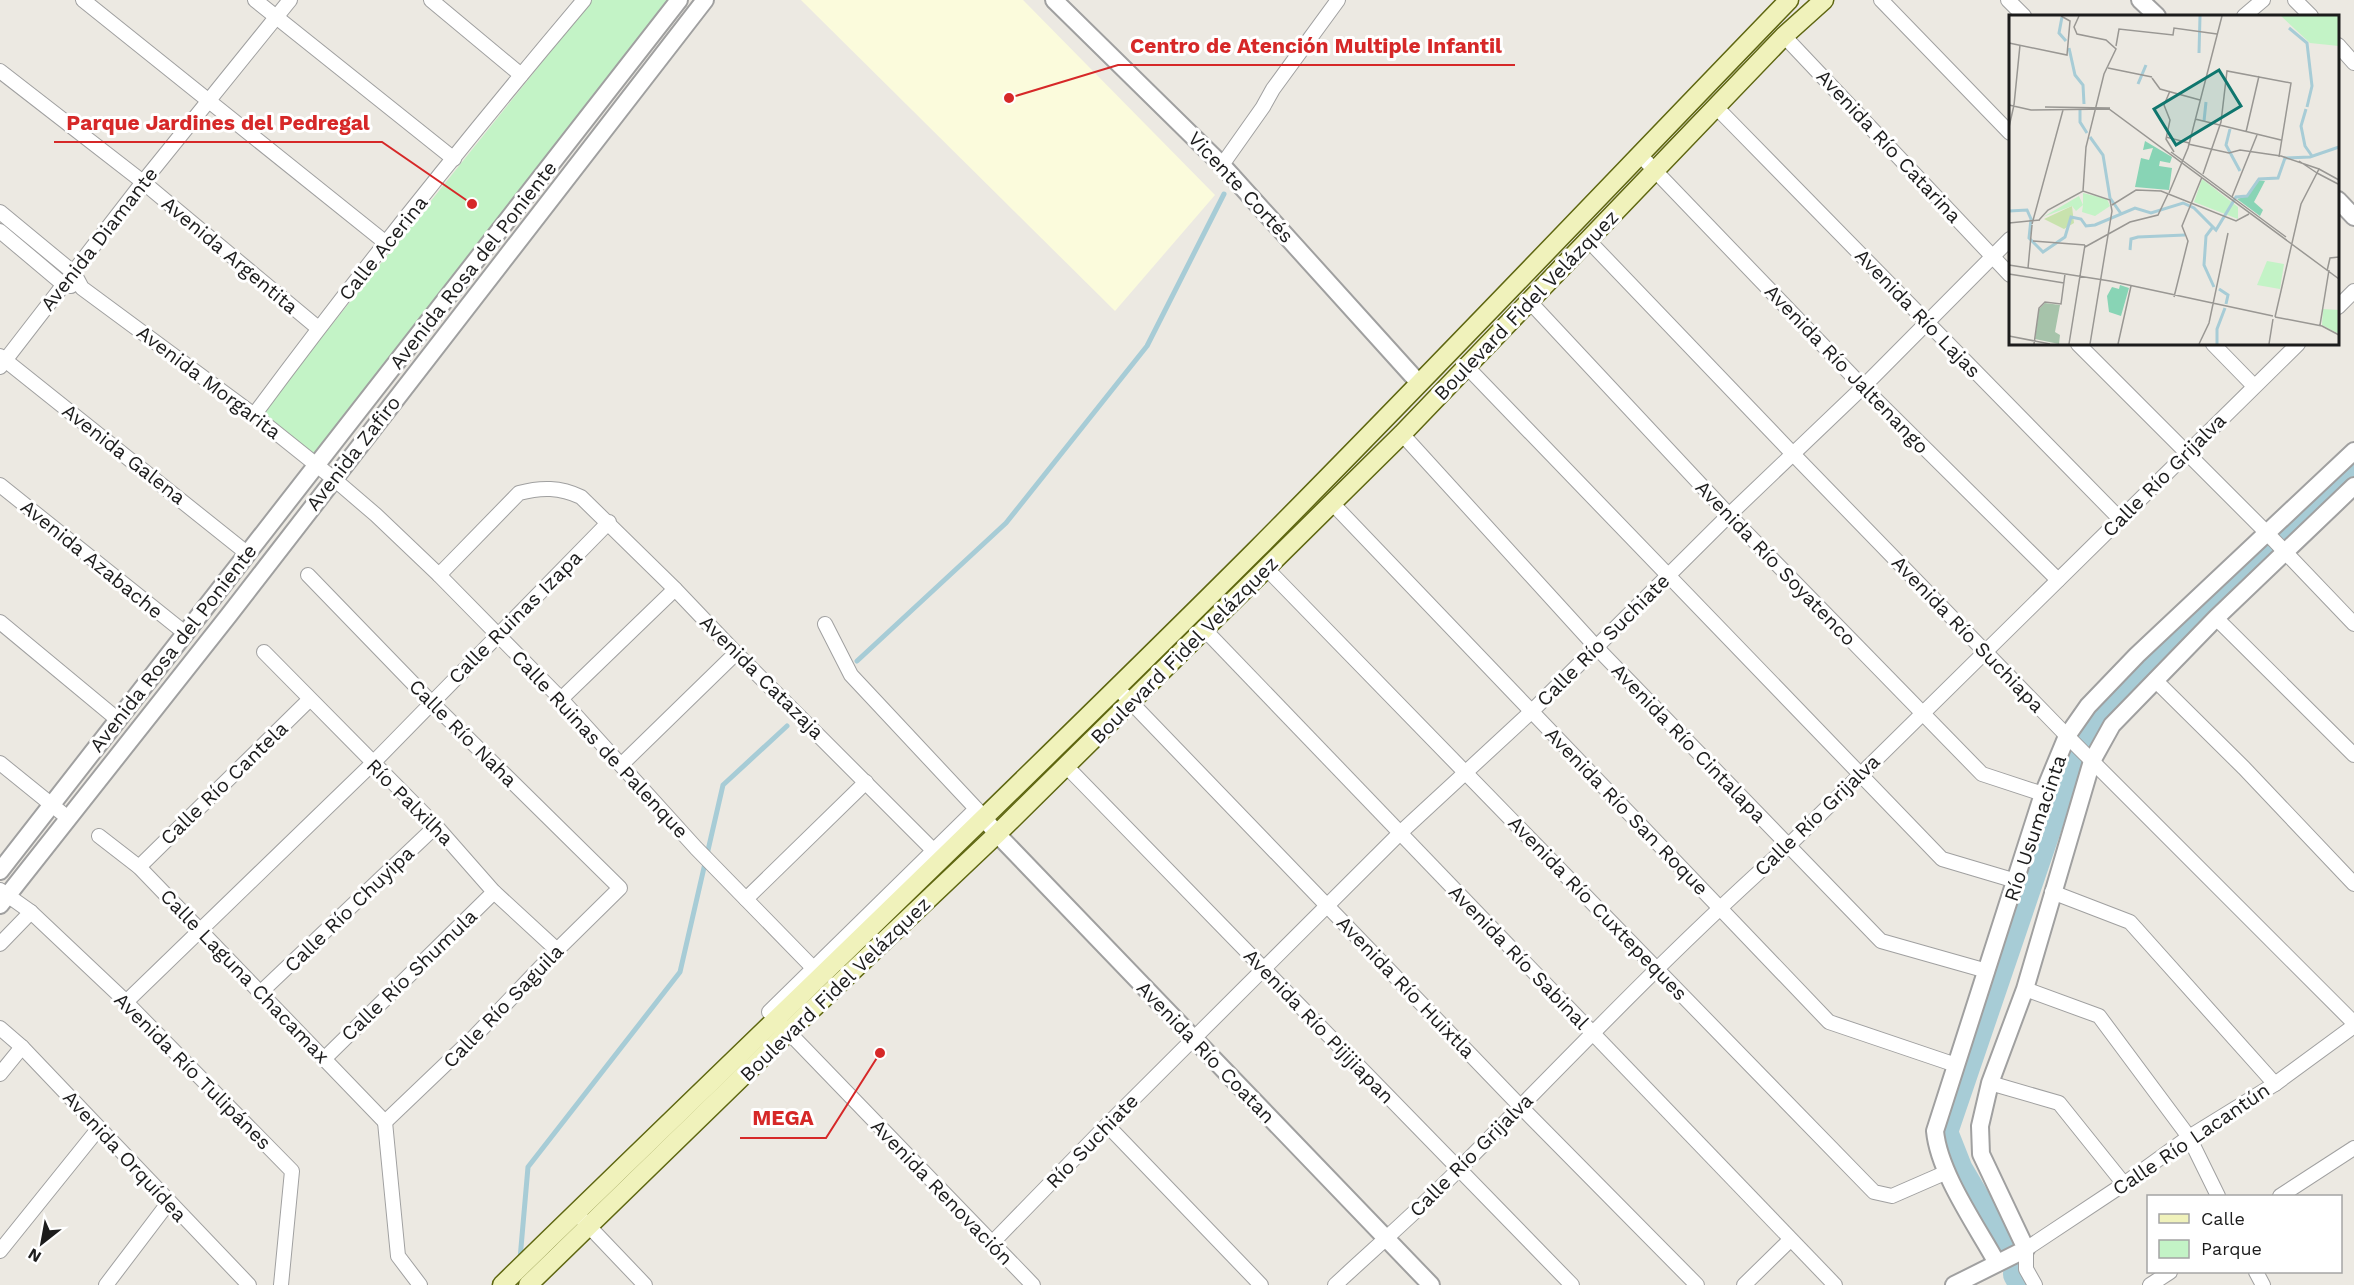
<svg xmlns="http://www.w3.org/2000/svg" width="2354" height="1285" viewBox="0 0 2354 1285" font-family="'Work Sans',sans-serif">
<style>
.education{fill:#fbfbdc}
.park{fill:#c3f3c6}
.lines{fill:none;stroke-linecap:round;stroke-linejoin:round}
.stream{stroke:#a7ccd6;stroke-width:5}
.river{stroke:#a7ccd6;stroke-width:30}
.minor-casing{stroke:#a0a0a0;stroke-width:16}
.tertiary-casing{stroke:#a0a0a0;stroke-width:20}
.secondary-casing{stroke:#5e6610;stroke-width:21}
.minor{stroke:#fff;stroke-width:14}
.tertiary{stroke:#fff;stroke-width:16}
.secondary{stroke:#f0f2bb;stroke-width:18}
.labels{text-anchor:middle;stroke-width:6;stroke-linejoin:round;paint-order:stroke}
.street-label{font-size:20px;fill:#1c1c1c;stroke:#fff}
.inset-river{fill:none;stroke:#a7ccd6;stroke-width:3}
.inset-road{fill:none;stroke:#999793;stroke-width:1.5}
.view{fill:#0f766e;fill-opacity:0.15;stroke:#0f766e;stroke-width:3}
.inset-edge{fill:none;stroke:#1c1c1c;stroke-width:3}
.leader{fill:none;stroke:#d62828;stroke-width:2}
.callout-dot{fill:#d62828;stroke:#fff;stroke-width:2}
.callout-label{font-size:21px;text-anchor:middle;font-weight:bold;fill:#d62828;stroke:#fff;stroke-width:6;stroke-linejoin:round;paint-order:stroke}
</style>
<rect width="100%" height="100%" fill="#ece9e2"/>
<polygon class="education" points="801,0 1023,0 1215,195 1115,311"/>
<polygon class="park" points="592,0 678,0 313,455 261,413"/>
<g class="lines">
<g class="stream">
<polyline points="857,661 1006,523 1147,346 1224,194"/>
<polyline points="520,1259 528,1167 680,972 723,785 787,726"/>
</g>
<g class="river">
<polyline points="2287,530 2354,468"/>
<polyline points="2007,1253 1958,1170 1943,1132 2071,756 2088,723 2272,545"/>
<polyline points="2018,1274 2024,1285"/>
</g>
<g class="minor-casing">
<g id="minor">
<polyline points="83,0 386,243"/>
<polyline points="255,0 454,159"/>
<polyline points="431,0 521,75"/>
<polyline points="1881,0 2010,133"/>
<polyline points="2008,0 2024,16"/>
<polyline points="2295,0 2311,16"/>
<polyline points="2244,16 2263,0"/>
<polyline points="1784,36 2010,275"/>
<polyline points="2338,45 2354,63"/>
<polyline points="0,71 143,182 318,328"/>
<polyline points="1716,107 2120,519"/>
<polyline points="1640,155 1863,387 2058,580"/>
<polyline points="1222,165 1263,107 1273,89 1338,0"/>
<polyline points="0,212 74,273 82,288 254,415 334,479 376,515 439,575 561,699 696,848 821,976"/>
<polyline points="0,231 64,285 71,286"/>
<polyline points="1588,240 1793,454 2071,740 2354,1023"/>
<polyline points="1530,302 1729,515 1982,774 2043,794"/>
<polyline points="2338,307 2354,291"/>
<polyline points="2078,344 2266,532 2354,624"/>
<polyline points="2213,344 2253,385"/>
<polyline points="0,356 248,554"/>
<polyline points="0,367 143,182 290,0"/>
<polyline points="1467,367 1942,859 2016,881"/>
<path d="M254,415C359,273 470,135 584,0"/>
<polyline points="1402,434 1597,648 1881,941 1987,971"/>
<polyline points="0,485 185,633"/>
<polyline points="1332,503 1829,1022 1956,1065"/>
<polyline points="1266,568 1874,1192 1892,1196 1947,1172"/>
<polyline points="308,575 431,702 620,888 557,950 474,1037 385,1122"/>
<path d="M439,575L519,493C541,487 560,487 581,497L675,589L736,653L942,859"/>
<polyline points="2216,618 2354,755"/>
<polyline points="0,622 117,719"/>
<polyline points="825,624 851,675 983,816"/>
<polyline points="1204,629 1835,1285"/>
<polyline points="264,652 436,826 494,892 557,950"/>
<polyline points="2155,680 2244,768 2354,884"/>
<polyline points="1124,695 1520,1106 1697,1285"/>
<polyline points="561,699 675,589"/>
<polyline points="0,763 68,818"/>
<polyline points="621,765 736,653"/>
<polyline points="1066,766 1572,1285"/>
<polyline points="976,809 769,1012 1033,1285"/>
<polyline points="99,836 139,867 385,1122"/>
<polyline points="139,867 309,700"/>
<polyline points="0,890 31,912 120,996 292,1171 281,1285"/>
<polyline points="2052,892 2130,922 2275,1084"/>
<polyline points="746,899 866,782"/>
<polyline points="0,944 31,912"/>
<polyline points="2025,989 2099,1016 2189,1137 2218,1196"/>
<polyline points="261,992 436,826"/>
<polyline points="126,1002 372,764 609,522"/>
<polyline points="0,1028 22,1047 249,1285"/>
<polyline points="324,1059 494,892"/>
<polyline points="0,1074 22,1047"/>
<polyline points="1990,1083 2059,1103 2124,1184"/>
<polyline points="385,1122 398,1256 420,1285"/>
<polyline points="1107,1125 1261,1285"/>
<polyline points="2280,1196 2354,1148"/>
<polyline points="582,1219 645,1285"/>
<polyline points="992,1243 1107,1125 1400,833 1531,712 1729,515 1863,387 2010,239"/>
<polyline points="0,1251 99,1128"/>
<polyline points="2256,1272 2263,1285"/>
<polyline points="106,1285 169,1202"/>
<path d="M1335,1285C1377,1246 1421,1208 1461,1167C1569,1058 1674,947 1788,846L2298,344"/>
<polyline points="1744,1285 1790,1240"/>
<polyline points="2035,1285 2026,1269 2026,1249 2124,1184 2189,1137 2275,1084 2354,1026"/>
<polyline points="2150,1285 2170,1272"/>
</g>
</g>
<g class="tertiary-casing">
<g id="tertiary">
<polyline points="1054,0 1222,165 1419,383"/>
<polyline points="2140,0 2157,16"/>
<polyline points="2338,200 2354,217"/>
<polyline points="984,818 997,834 1431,1285"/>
<polyline points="0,871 679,0"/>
<polyline points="0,905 229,615 705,0"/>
<path d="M1997,1263C1976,1225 1939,1173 1935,1131L2043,794L2067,736L2088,706L2137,655L2354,451"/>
<polyline points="1954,1285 2026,1249 1981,1154 1980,1126 1990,1083 2025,989 2092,761 2112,725 2216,618 2354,486"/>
</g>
</g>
<g class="secondary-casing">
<g id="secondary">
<path d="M502,1285C753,1040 1007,799 1255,551C1435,370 1611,184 1789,0"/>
<polyline points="528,1285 788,1032 997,834 1402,434 1784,36 1824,0"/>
</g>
</g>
<use href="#minor" class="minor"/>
<use href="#tertiary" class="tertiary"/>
<use href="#secondary" class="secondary"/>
</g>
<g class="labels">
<g class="street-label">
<text transform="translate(1889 146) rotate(47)" y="7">Avenida Río Catarina</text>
<text transform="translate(1241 187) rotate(47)" y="7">Vicente Cortés</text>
<text transform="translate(99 239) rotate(-52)" y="7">Avenida Diamante</text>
<text transform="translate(383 248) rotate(-51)" y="7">Calle Acerina</text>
<text transform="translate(230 255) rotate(40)" y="7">Avenida Argentita</text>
<text transform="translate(473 265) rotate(-52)" y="7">Avenida Rosa del Poniente</text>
<text transform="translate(1526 305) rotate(-46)" y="7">Boulevard Fidel Velázquez</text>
<text transform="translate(1918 313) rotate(46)" y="7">Avenida Río Lajas</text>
<text transform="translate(1847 369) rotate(46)" y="7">Avenida Río Jaltenango</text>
<text transform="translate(209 382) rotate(37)" y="7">Avenida Morgarita</text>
<text transform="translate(353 453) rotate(-52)" y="7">Avenida Zafiro</text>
<text transform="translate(124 454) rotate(38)" y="7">Avenida Galena</text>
<text transform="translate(2164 475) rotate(-45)" y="7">Calle Río Grijalva</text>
<text transform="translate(92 559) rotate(39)" y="7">Avenida Azabache</text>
<text transform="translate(1776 563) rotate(46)" y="7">Avenida Río Soyatenco</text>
<text transform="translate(515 617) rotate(-45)" y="7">Calle Ruinas Izapa</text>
<text transform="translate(1968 634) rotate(46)" y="7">Avenida Río Suchiapa</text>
<text transform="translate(1603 640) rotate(-45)" y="7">Calle Río Suchiate</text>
<text transform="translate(173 648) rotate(-52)" y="7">Avenida Rosa del Poniente</text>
<text transform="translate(1184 650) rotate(-45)" y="7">Boulevard Fidel Velázquez</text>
<text transform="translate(762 677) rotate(45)" y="7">Avenida Catazaja</text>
<text transform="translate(463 733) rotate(45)" y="7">Calle Río Naha</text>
<text transform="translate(1689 743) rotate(46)" y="7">Avenida Río Cintalapa</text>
<text transform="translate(600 744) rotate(47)" y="7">Calle Ruinas de Palenque</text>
<text transform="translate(224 783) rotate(-44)" y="7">Calle Río Cantela</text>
<text transform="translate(410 802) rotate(45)" y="7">Río Palxilha</text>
<text transform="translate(1627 811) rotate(46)" y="7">Avenida Río San Roque</text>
<text transform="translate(1817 815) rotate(-44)" y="7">Calle Río Grijalva</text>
<text transform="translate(2035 828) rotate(-71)" y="7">Río Usumacinta</text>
<text transform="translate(1598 908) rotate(46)" y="7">Avenida Río Cuxtepeques</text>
<text transform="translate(349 909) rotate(-44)" y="7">Calle Río Chuyipa</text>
<text transform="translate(1519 957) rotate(46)" y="7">Avenida Río Sabinal</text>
<text transform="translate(409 975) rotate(-44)" y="7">Calle Río Shumula</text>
<text transform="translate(245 976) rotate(46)" y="7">Calle Laguna Chacamax</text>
<text transform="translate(1406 987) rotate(46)" y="7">Avenida Río Huixtla</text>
<text transform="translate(835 989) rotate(-44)" y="7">Boulevard Fidel Velázquez</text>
<text transform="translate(503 1006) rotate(-46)" y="7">Calle Río Saguila</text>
<text transform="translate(1319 1026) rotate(46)" y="7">Avenida Río Pijijiapan</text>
<text transform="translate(1206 1052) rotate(46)" y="7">Avenida Río Coatan</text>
<text transform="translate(193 1071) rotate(45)" y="7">Avenida Río Tulipánes</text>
<text transform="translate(2191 1139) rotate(-34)" y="7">Calle Río Lacantún</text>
<text transform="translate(1092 1141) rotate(-46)" y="7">Río Suchiate</text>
<text transform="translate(1471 1155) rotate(-45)" y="7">Calle Río Grijalva</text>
<text transform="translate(125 1156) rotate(47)" y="7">Avenida Orquídea</text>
<text transform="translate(942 1192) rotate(46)" y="7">Avenida Renovación</text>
</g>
</g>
<g transform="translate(2009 15)">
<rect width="330" height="330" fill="#ece9e2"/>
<path d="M63,191L65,208L55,214L35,204Z" fill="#c8e2ad"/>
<path d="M36,288L51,290L46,317L51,320L50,329L26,324L30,294Z" fill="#a6c3aa"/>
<path d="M272,1H330V31L301,28ZM193,164L229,192V204L185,187ZM74,178L98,184L101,191L86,201L73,197L74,190L67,196L63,191L34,202L70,181L74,190ZM258,246L275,249L271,274L248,270ZM314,294L330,295V319L313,310Z" fill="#c3f3c6"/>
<path d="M136,126L163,142L161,148L151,146L150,151L163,153L160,175L126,172L132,143L140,145L144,133L134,135ZM248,165L256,166L245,187L254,195L251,201L228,184L238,181ZM111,270L120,273L112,301L100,297L98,281L103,272L110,274Z" fill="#88d4b5"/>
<path class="inset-river" d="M53,2L50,18L57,26M280,13L298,28L303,71L298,92M60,33L66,60L74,70L75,89M190,38L191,1M129,69L137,50M297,94L292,111L296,131L303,141M71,95V107L78,118M195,106L197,87M221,114L217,130L231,156M81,122L94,140L101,183L113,200M0,196L18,195L22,204L20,223L34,237L56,222L62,202L72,204L77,211L86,210L126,193L142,198L174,188L185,193L207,215L227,182L238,181L250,164L269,163L276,143L301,142L330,132M203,213L197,221L195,250L205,272M121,235L122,224L129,222L176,220M210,274L219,280L217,289M208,329V314L216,293"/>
<path class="inset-road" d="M70,1L65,12L68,19L97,25L107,34L95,59L77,132L74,176M0,28L58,40L61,6L52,1M107,31L110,14L164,20L165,13L208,19M99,53L143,62M143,63L151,74L191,85M161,76L155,90L161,105L157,124L165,137M0,90L22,95L100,94L330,264M5,90L11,30M36,92L101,93M186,104L272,125M0,112L5,90M237,117L250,61M157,122L180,128M179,129L220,138L231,135L272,141L310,154L292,189L266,302M162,137L277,222M290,146L308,158M310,154L330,165V182M308,158L329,169M194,159L212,107L218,56L282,68L270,142M160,178L179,133L213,1M223,182L248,120M103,190L127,175L152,176L227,206L240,199M30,205L39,195L74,176L101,185L103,196L81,329M0,208L31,205M23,209L54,95M24,226L76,230M76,232L121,207L149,200L159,179M0,250L101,266L264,301M19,253L23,210M318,256L321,243L330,242M0,259L55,268M165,282L179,226L173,211L193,162M266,302L313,311L330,320M311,310L320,255M0,321L41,329M25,329L30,293L36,287L52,289L56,259M60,329L76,230M109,329L122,271M190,329L200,308L219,218M260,329L264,304"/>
<path class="view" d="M210,55L232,91L167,130L145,94Z"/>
<rect width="330" height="330" class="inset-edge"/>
</g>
<path class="leader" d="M1009 98L1118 65H1515M472 204L382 142H54M880 1053L826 1138H740"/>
<g class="callout-dot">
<circle cx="1009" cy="98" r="6"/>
<circle cx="472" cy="204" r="6"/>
<circle cx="880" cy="1053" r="6"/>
</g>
<g class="callout-label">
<text x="1316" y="53">Centro de Atención Multiple Infantil</text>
<text x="218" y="130">Parque Jardines del Pedregal</text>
<text x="783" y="1125">MEGA</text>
</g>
<rect x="2147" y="1195" width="195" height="78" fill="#ffffff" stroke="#a4a4a4" stroke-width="1.5"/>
<rect x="2159" y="1214" width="30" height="9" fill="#f0f2bb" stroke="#a4a4a4" stroke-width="1.5"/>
<text x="2201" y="1225" font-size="18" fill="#1c1c1c">Calle</text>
<rect x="2159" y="1240" width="30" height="18" fill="#c3f3c6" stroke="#a4a4a4" stroke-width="1.5"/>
<text x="2201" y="1255" font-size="18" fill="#1c1c1c">Parque</text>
<g transform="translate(42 1243) rotate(211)" stroke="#ffffff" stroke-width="4.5" paint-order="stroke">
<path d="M0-4.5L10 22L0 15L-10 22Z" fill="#1c1c1c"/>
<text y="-9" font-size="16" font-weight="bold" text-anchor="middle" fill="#1c1c1c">N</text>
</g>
</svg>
